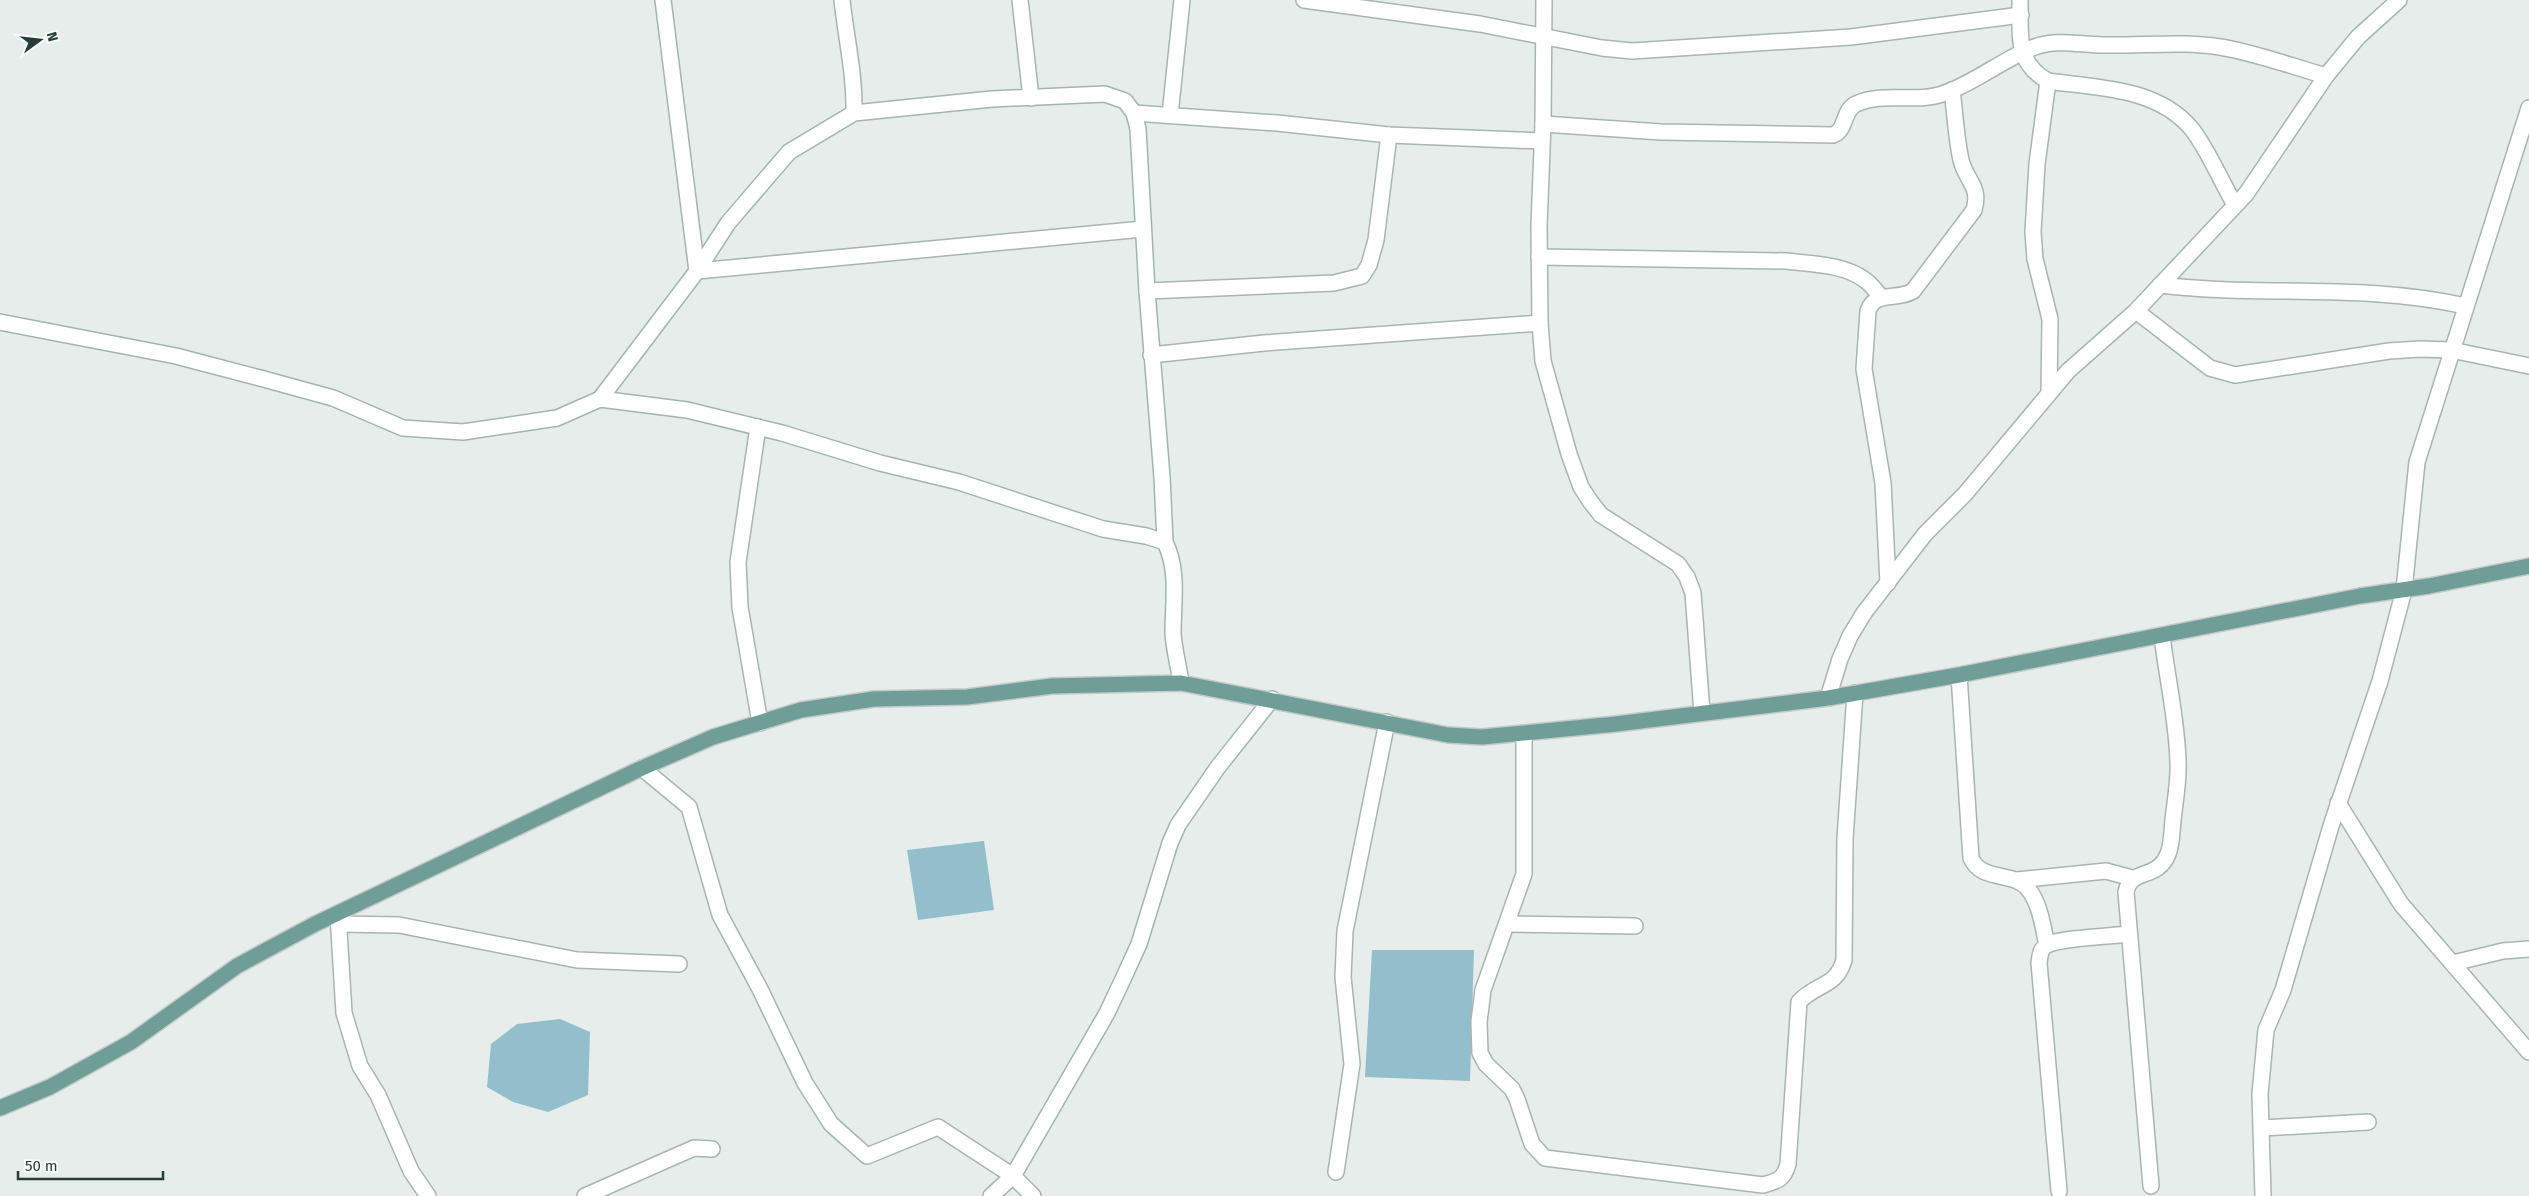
<svg xmlns="http://www.w3.org/2000/svg" width="2529" height="1196" viewBox="0 0 2529 1196" font-family="'Fira Sans',sans-serif">
<style>
.water{fill:#93bfcc}
.lines{fill:none;stroke-linecap:round;stroke-linejoin:round}
.street-casing{stroke:#a9b5b1;stroke-width:18}
.secondary-casing{stroke:#a2b5b0;stroke-width:18}
.primary-casing{stroke:#c2c9c8;stroke-width:18}
.street{stroke:#fff;stroke-width:15}
.secondary{stroke:#fff;stroke-width:15}
.primary{stroke:#6e9e96;stroke-width:15}
</style>
<rect width="100%" height="100%" fill="#e6edea"/>
<g class="water">
<polygon points="984,841 994,910 918,920 907,850"/>
<polygon points="1372,950 1474,950 1470,1081 1365,1077"/>
<polygon points="560,1019 590,1032 588,1095 548,1112 513,1102 487,1087 491,1044 517,1024"/>
</g>
<g class="lines">
<g class="street-casing">
<g id="street">
<path d="M842,0C846,38 855,75 854,113"/>
<polyline points="1020,0 1031,98"/>
<polyline points="1304,0 1480,24 1602,48 1632,51 1851,37 2021,15"/>
<polyline points="1544,0 1543,124 1539,226 1540,323 1543,361 1569,454 1581,487 1590,501 1601,515 1678,564 1687,577 1693,593 1702,713"/>
<path d="M2020,0C2021,34 2014,62 2048,81C2097,88 2156,87 2191,128C2206,146 2222,183 2235,205"/>
<polyline points="2048,81 2037,164 2033,232 2035,259 2050,319 2049,392"/>
<polyline points="1134,113 1277,123 1389,135 1542,141"/>
<polyline points="1170,115 1182,0"/>
<path d="M1543,124L1661,132L1833,135C1847,130 1842,111 1856,104C1884,91 1917,104 1945,93C1976,82 2002,60 2032,48C2055,38 2080,45 2103,45C2142,46 2182,41 2220,47C2256,53 2291,66 2326,76"/>
<path d="M1539,257L1786,261C1811,264 1844,264 1865,280C1871,284 1876,291 1881,297"/>
<polyline points="697,271 1143,229"/>
<path d="M2160,285C2261,297 2365,283 2465,306"/>
<polyline points="1147,291 1334,283 1362,276 1369,265 1376,240 1389,135"/>
<polyline points="2136,311 2210,368 2235,375 2389,351 2420,349 2451,350 2529,366"/>
<polyline points="1151,355 1264,343 1540,323"/>
<polyline points="758,427 738,562 740,607 760,723"/>
<path d="M1888,583L1883,483L1864,369L1868,311C1875,290 1897,301 1913,291L1974,210C1981,186 1966,181 1961,160C1956,137 1955,113 1952,90"/>
<path d="M1959,675L1971,858C1982,883 2014,870 2029,890C2040,904 2043,927 2047,945"/>
<polyline points="1828,698 1840,659 1850,636 1864,613 1925,534 1965,494 2068,371 2136,311 2246,194 2326,76 2358,37 2399,0"/>
<path d="M1524,733V874L1483,990L1479,1022L1480,1053L1486,1064L1512,1089L1517,1099L1532,1144L1545,1158L1763,1185C1778,1181 1784,1179 1788,1164L1799,1002C1816,983 1836,988 1844,960L1845,839L1855,693"/>
<polyline points="642,768 689,807 720,915 760,989 805,1083 831,1124 867,1156 938,1127 1013,1176 1033,1196"/>
<polyline points="2338,803 2401,904 2529,1052"/>
<polyline points="2017,880 2106,871 2132,878"/>
<polyline points="338,914 344,1013 360,1066 378,1095 411,1171 428,1196"/>
<polyline points="339,924 399,925 577,960 679,964"/>
<polyline points="1507,924 1635,926"/>
<polyline points="2453,963 2503,951 2529,949"/>
<polyline points="2263,1128 2368,1122"/>
<polyline points="1336,1172 1352,1064 1343,977 1345,931 1387,722"/>
<path d="M2151,1186L2126,892C2131,867 2157,881 2168,854C2172,844 2172,830 2173,820C2175,801 2179,781 2178,762C2177,720 2167,678 2162,636"/>
<path d="M2059,1191L2039,963C2040,956 2040,949 2047,945C2059,938 2113,936 2129,934"/>
<polyline points="585,1196 694,1148 712,1149"/>
<polyline points="2263,1196 2260,1094 2266,1030 2283,990 2331,826 2380,681 2404,590 2417,462 2529,108"/>
</g>
</g>
<g class="secondary-casing">
<g id="secondary">
<polyline points="663,0 697,271"/>
<path d="M0,322L176,356L260,378L333,398L403,428L463,432L557,418L600,399L687,410L782,433L880,463L959,482L1103,529L1146,536L1165,542C1179,571 1173,602 1173,633C1174,650 1179,667 1181,683"/>
<polyline points="600,399 697,271 728,223 789,152 854,113 992,99 1105,94 1125,101 1134,113 1138,129 1147,291 1162,477 1165,542"/>
<polyline points="991,1196 1013,1176 1107,1013 1123,979 1139,944 1170,843 1178,825 1218,767 1272,699"/>
</g>
</g>
<g class="primary-casing">
<polyline id="primary" points="0,1108 50,1087 131,1042 237,966 315,924 642,768 713,737 801,710 874,699 967,697 1052,686 1181,683 1448,735 1482,737 1616,724 1828,698 1959,675 2360,596 2429,586 2529,566"/>
</g>
<use href="#street" class="street"/>
<use href="#secondary" class="secondary"/>
<use href="#primary" class="primary"/>
</g>
<g transform="translate(40 40) rotate(75)" stroke="#f6faf8" stroke-width="4" paint-order="stroke">
<path d="M0-4L9 19L0 12L-9 19Z" fill="#263e39"/>
<text y="-8" font-size="14" font-weight="bold" text-anchor="middle" fill="#263e39">N</text>
</g>
<path d="M18 1171v8h145v-8" fill="none" stroke="#263e39" stroke-width="2.5"/>
<text x="25" y="1171" font-size="15" fill="#263e39" stroke="#f6faf8" stroke-width="4" paint-order="stroke">50 m</text>
</svg>
